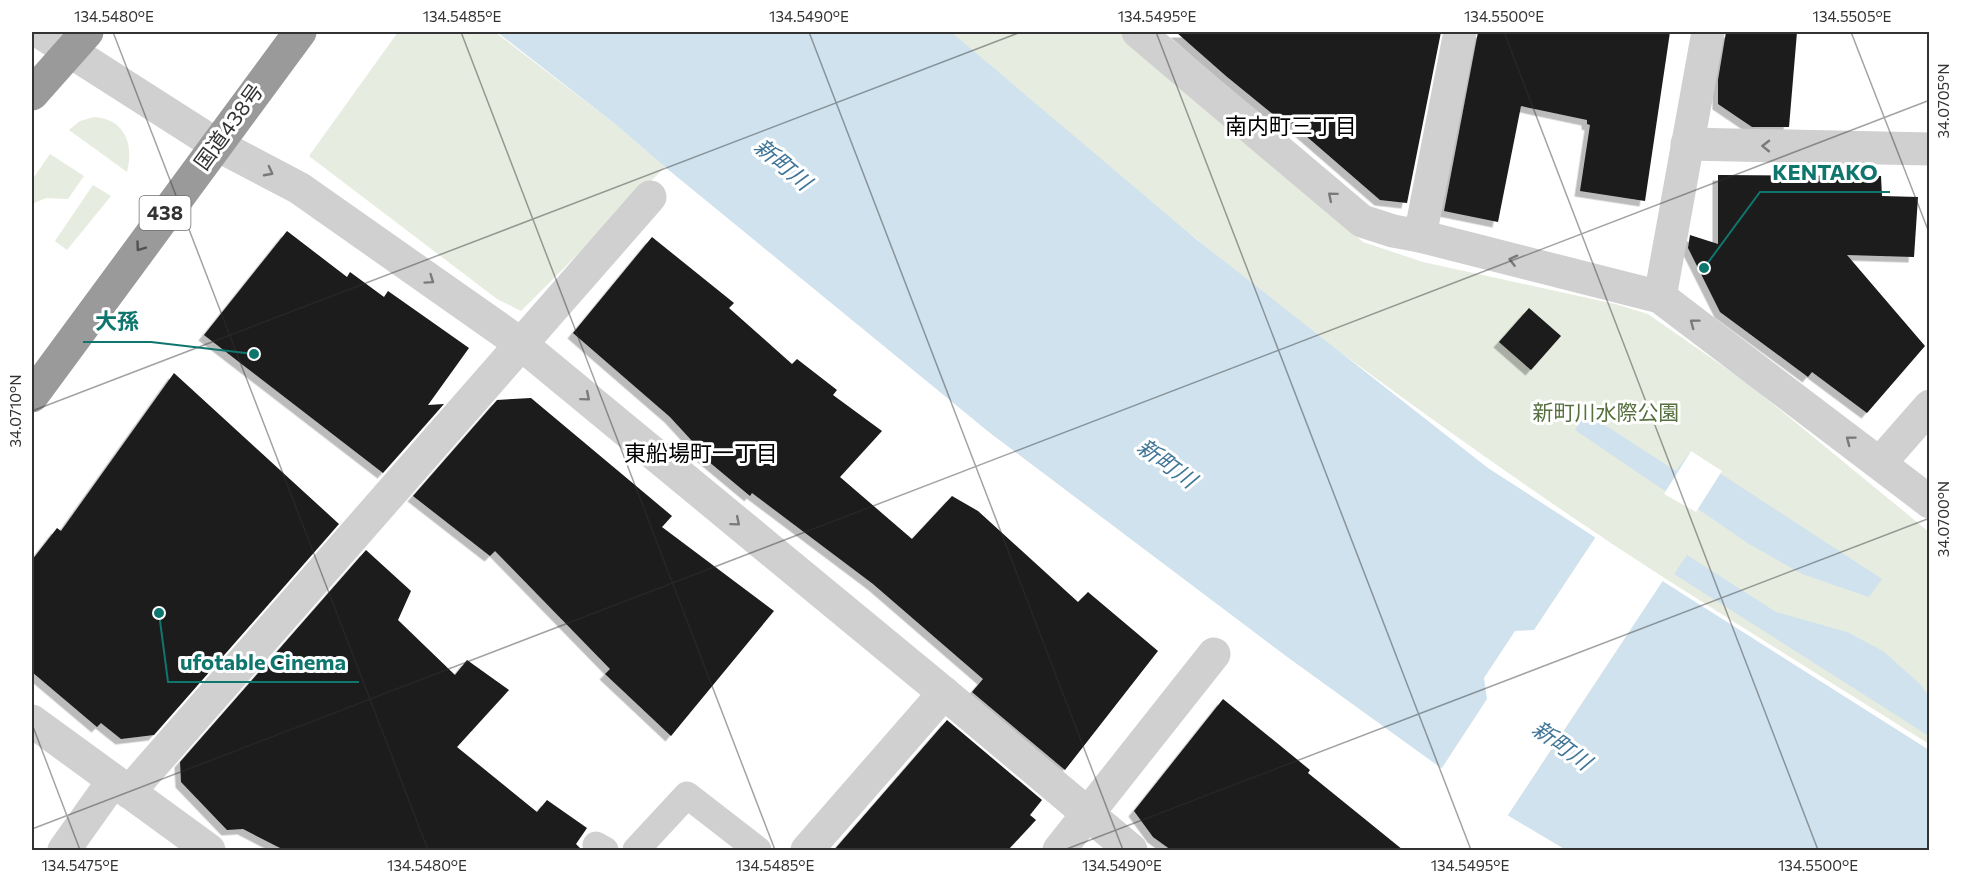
<svg xmlns="http://www.w3.org/2000/svg" width="1961" height="882" viewBox="0 0 1961 882" font-family="Commissioner,'Noto Sans JP',sans-serif">
<style>
.green{fill:#e6ecdf}
.water{fill:#cfe2ee}
.pier{fill:#fff}
.building{fill:#1a1a1a;filter:url(#shadow)}
.lines{fill:none;stroke-linecap:round;stroke-linejoin:round}
.lane{stroke:#d0d0d0;stroke-width:27}
.street{stroke:#d0d0d0;stroke-width:33}
.highway{stroke:#9a9a9a;stroke-width:33}
.oneway{stroke:#7a7a7a}
.oneway2{stroke:#525252}
.ticks{fill:none;stroke:#333;stroke-width:1.5;stroke-opacity:0.45}
.labels{text-anchor:middle;stroke-width:6;stroke-linejoin:round;paint-order:stroke}
.shield{fill:#fff;stroke:#707070;stroke-width:1.5}
.shield-label{font-size:20px;font-weight:bold;fill:#333}
.street-label{font-size:21px;fill:#333;stroke:#fff}
.park-label{font-size:21px;fill:#56703f;stroke:#fff}
.neighbourhood-label{font-size:22px;fill:#000;stroke:#fff}
.water-label{font-size:22px;font-style:italic;fill:#3f7597;stroke:#fff}
.leader{fill:none;stroke:#0f766e;stroke-width:2}
.callout-dot{fill:#0f766e;stroke:#fff;stroke-width:2}
.callout-label{font-size:22px;text-anchor:middle;font-weight:bold;fill:#0f766e;stroke:#fff;stroke-width:6;stroke-linejoin:round;paint-order:stroke}
.neatline{fill:none;stroke:#333;stroke-width:2}
.ticks-label{font-size:15px;text-anchor:middle;fill:#333}
</style>
<defs>
<filter id="shadow"><feDropShadow dx="-5.5" dy="5.5" stdDeviation="0" flood-color="#0004"/></filter>
</defs>
<rect width="100%" height="100%" fill="#fff"/>
<g class="green">
<polygon points="398,32 495,32 615,124 665,167 521,311 497,299 309,156"/>
<path d="M950,32H1121L1363,242L1423,262L1615,304L1648,314L1750,385L1929,532V744C1842,689 1754,635 1666,579C1559,510 1454,436 1351,360C1212,257 1082,143 950,32Z"/>
<path d="M94,117C125,119 134,144 127,172L69,130L80,121Z"/>
<polygon points="50,154 84,176 68,199 46,198 32,204 32,180"/>
<polygon points="93,185 111,196 67,250 55,241"/>
</g>
<g class="water">
<polygon points="497,32 951,32 1196,239 1488,468 1664,582 1929,750 1929,850 1566,850 1502,812 1290,659 990,433 665,167 615,124"/>
<polygon points="1586,413 1676,471 1689,453 1882,579 1869,597 1802,574 1749,544 1698,509 1662,489 1575,430"/>
<polygon points="1687,555 1776,612 1847,632 1883,651 1920,684 1929,696 1929,736 1674,574"/>
</g>
<g class="pier">
<polygon points="1691,451 1722,471 1696,512 1664,494"/>
<polygon points="1597,535 1664,579 1506,818 1440,771 1487,699 1484,678 1515,631 1534,630"/>
</g>
<g class="building">
<polygon points="1176,32 1441,32 1407,203 1380,200 1283,116 1280,120 1226,76"/>
<polygon points="1478,32 1670,32 1645,201 1580,191 1590,125 1587,124 1587,120 1521,106 1498,222 1444,211"/>
<polygon points="1726,32 1797,32 1789,127 1752,127 1718,104 1718,80"/>
<polygon points="1718,175 1881,176 1882,196 1918,197 1914,257 1847,255 1925,346 1867,413 1812,372 1808,377 1720,312 1688,248 1690,235 1718,244"/>
<polygon points="287,231 347,277 350,272 384,297 388,291 469,348 428,405 444,404 383,473 204,335"/>
<polygon points="652,237 734,303 729,308 792,364 797,359 837,390 833,395 882,431 840,477 912,539 952,496 978,511 1078,602 1088,592 1158,651 1065,770 972,692 983,679 873,584 752,493 750,496 702,456 704,454 670,417 573,333"/>
<polygon points="1529,308 1561,336 1531,370 1499,342"/>
<polygon points="174,373 339,524 154,735 121,739 101,723 97,727 32,672 32,560 57,528 61,531"/>
<polygon points="531,398 672,516 662,527 774,611 671,736 605,674 610,669 495,551 490,556 413,496 497,400"/>
<polygon points="366,550 411,591 398,620 455,675 467,660 509,690 457,747 537,812 547,800 587,828 576,844 582,850 284,850 243,829 227,830 181,782 180,762"/>
<polygon points="1223,699 1310,770 1308,773 1403,850 1171,850 1153,837 1134,811"/>
<polygon points="947,720 1042,800 1030,815 1036,820 1008,850 834,850"/>
</g>
<g class="lines">
<g class="lane">
<polyline points="596,845 605,850"/>
<polyline points="636,850 687,795 758,850"/>
</g>
<g class="street">
<polyline points="40,32 217,145 299,188 521,344 944,693 1131,850"/>
<polyline points="1138,32 1362,221 1393,231 1420,236 1660,297 1930,502"/>
<polyline points="1687,144 1930,149"/>
<polyline points="1420,236 1460,32"/>
<polyline points="1660,297 1708,32"/>
<polyline points="1880,463 1930,406"/>
<polyline points="32,721 209,850"/>
<polyline points="129,792 650,197"/>
<polyline points="64,850 113,781"/>
<polyline points="807,850 944,693"/>
<polyline points="1059,850 1214,654"/>
</g>
<g class="highway">
<polyline points="32,94 87,32"/>
<polyline points="32,396 300,32"/>
</g>
</g>
<defs><path id="oneway-chevron" d="M-2-3.5L2.5 0L-2 3.5" fill="none" stroke-width="1.6" stroke-linecap="round" stroke-linejoin="round" transform="scale(1.5)"/></defs>
<g class="oneway">
<use href="#oneway-chevron" transform="translate(1766 146) rotate(-179)"/>
<use href="#oneway-chevron" transform="translate(269 172) rotate(28)"/>
<use href="#oneway-chevron" transform="translate(1332 196) rotate(-140)"/>
<use href="#oneway-chevron" transform="translate(1513 260) rotate(-166)"/>
<use href="#oneway-chevron" transform="translate(430 280) rotate(35)"/>
<use href="#oneway-chevron" transform="translate(1694 323) rotate(-143)"/>
<use href="#oneway-chevron" transform="translate(586 397) rotate(40)"/>
<use href="#oneway-chevron" transform="translate(1850 440) rotate(-143)"/>
<use href="#oneway-chevron" transform="translate(736 522) rotate(40)"/>
</g>
<use class="oneway2" href="#oneway-chevron" transform="translate(140 247) rotate(126)"/>
<path class="ticks" d="M113,32L428,850M461,32L775,850M809,32L1123,850M1156,32L1471,850M1504,32L1818,850M1851,32L1930,235M32,411L1021,32M32,724L80,850M32,829L1930,100M1064,850L1930,518"/>
<g class="labels">
<rect class="shield" x="139.5" y="196" width="51" height="34" rx="4.5"/>
<g class="shield-label">
<text x="165" y="220">438</text>
</g>
<g class="street-label">
<text transform="translate(229 127) rotate(-54)" y="7">国道438号</text>
</g>
<g class="park-label">
<text x="1606" y="420">新町川水際公園</text>
</g>
<g class="neighbourhood-label">
<text x="1291" y="134">南内町三丁目</text>
<text x="701" y="461">東船場町一丁目</text>
</g>
<g class="water-label">
<text transform="translate(783 164) rotate(40)" y="8">新町川</text>
<text transform="translate(1167 463) rotate(36)" y="8">新町川</text>
<text transform="translate(1562 745) rotate(36)" y="8">新町川</text>
</g>
</g>
<path class="leader" d="M1704 268L1760 192H1890M254 354L151 342H83M159 613L168 682H359"/>
<g class="callout-dot">
<circle cx="1704" cy="268" r="6"/>
<circle cx="254" cy="354" r="6"/>
<circle cx="159" cy="613" r="6"/>
</g>
<g class="callout-label">
<text x="1825" y="180">KENTAKO</text>
<text x="117" y="329">大孫</text>
<text x="263" y="670">ufotable Cinema</text>
</g>
<rect width="1961" height="882" fill="none" stroke="#ffffff" stroke-width="66"/>
<rect x="33" y="33" width="1895" height="816" class="neatline"/>
<g class="ticks-label">
<text x="114" y="22">134.5480°E</text>
<text x="462" y="22">134.5485°E</text>
<text x="809" y="22">134.5490°E</text>
<text x="1157" y="22">134.5495°E</text>
<text x="1504" y="22">134.5500°E</text>
<text x="1852" y="22">134.5505°E</text>
<text transform="translate(1944 101) rotate(-90)" y="5">34.0705°N</text>
<text transform="translate(16 411) rotate(-90)" y="5">34.0710°N</text>
<text transform="translate(1944 519) rotate(-90)" y="5">34.0700°N</text>
<text x="80" y="871">134.5475°E</text>
<text x="427" y="871">134.5480°E</text>
<text x="775" y="871">134.5485°E</text>
<text x="1122" y="871">134.5490°E</text>
<text x="1470" y="871">134.5495°E</text>
<text x="1818" y="871">134.5500°E</text>
</g>
</svg>
